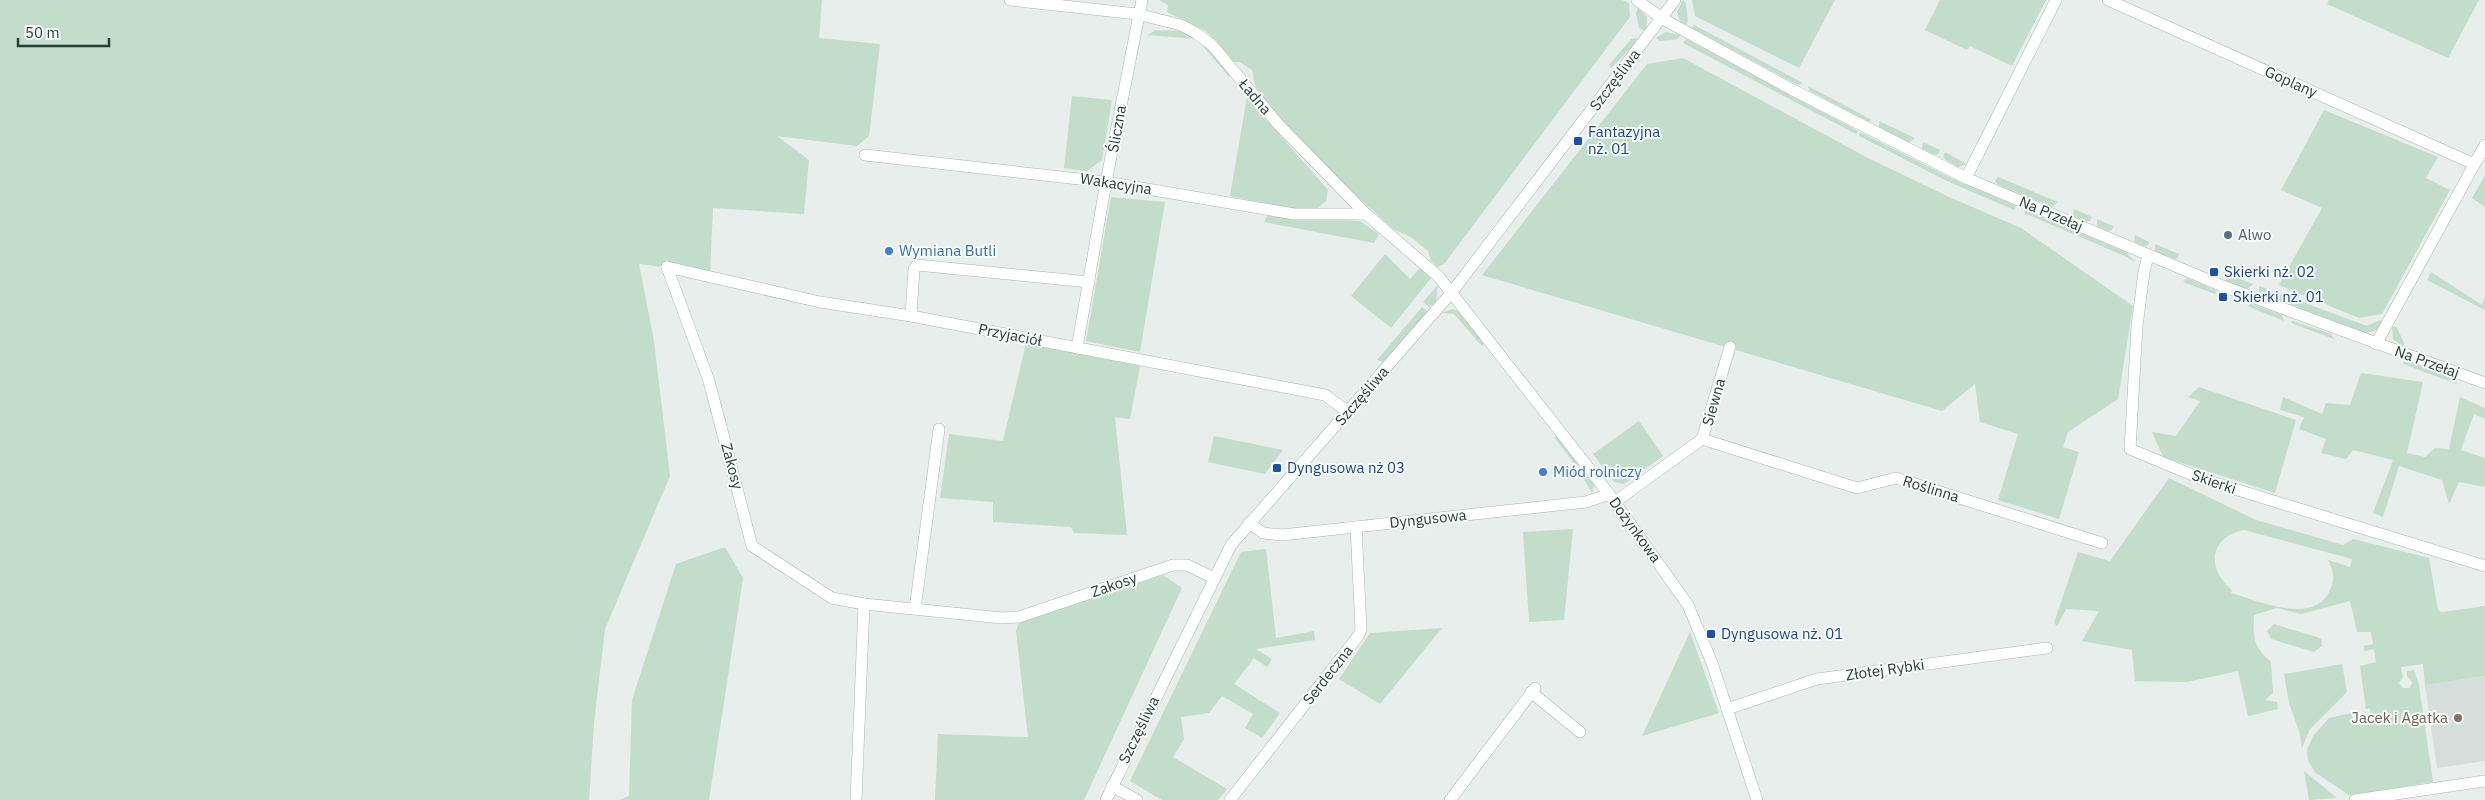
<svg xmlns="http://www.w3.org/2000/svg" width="2485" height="800" viewBox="0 0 2485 800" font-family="'IBM Plex Sans',sans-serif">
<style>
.built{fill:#d5deda}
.green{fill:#c2ddc9;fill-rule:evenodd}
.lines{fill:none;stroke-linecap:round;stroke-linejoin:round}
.street-casing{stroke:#aab6b2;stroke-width:12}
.street{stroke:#fff;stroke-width:11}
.transit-dot{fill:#1a4fb4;stroke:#f7fbf9;stroke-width:2}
.service-dot{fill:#5c6f8a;stroke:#f7fbf9;stroke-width:2}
.shop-dot{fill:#3f7fe0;stroke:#f7fbf9;stroke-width:2}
.education-dot{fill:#8d6e63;stroke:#f7fbf9;stroke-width:2}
.labels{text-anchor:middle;stroke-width:4;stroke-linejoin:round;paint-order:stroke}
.street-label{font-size:15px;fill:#273f38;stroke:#f7fbf9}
.transit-label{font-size:15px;fill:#164399;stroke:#f7fbf9;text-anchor:start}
.service-label{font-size:15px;fill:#4e5e75;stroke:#f7fbf9;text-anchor:start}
.shop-label{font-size:15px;fill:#366cbe;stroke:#f7fbf9;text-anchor:start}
.education-label{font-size:15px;fill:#785e54;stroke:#f7fbf9;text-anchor:end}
</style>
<rect width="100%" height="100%" fill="#e7eeeb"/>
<polygon class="built" points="2485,676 2485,761 2437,768 2425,685"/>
<g class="green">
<polygon points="0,0 822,0 819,38 880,44 869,136 857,146 777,136 809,160 804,214 713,208 710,273 639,264 654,341 670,476 605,629 594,723 589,800 0,800"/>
<polygon points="1159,0 1622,0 1629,3 1630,17 1444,264 1438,267 1431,261 1428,251 1411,237 1393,229 1339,180 1264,101 1255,85 1252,70 1240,62 1234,62 1206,31 1167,12 1168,5"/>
<polygon points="1683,0 1686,3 1688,21 1686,25 1680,21 1677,12"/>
<polygon points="1692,0 1835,0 1799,68 1695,16"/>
<polygon points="1940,0 2046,0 2012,66 1970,46 1967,50 1925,30"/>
<polygon points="2329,0 2479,0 2448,58 2327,4"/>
<polygon points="1638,7 1647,17 1646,32 1639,28 1636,13"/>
<polygon points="1694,25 1803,83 1798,85 1692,28"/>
<path d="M1155,30C1166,31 1180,30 1191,33C1206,38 1226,63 1230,78L1197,39L1148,35L1141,40Z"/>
<polygon points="1666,32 1680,35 1678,39 1660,41 1656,38"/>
<polygon points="1636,38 1638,41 1611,68 1609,65 1631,39"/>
<polygon points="1686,39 1858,131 1856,134 1683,43"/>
<polygon points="1683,58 1868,158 1949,197 2021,228 2133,306 2118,399 2068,432 2063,447 2079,452 2059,519 1998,500 2018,434 1980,422 1975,384 1942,411 1482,275 1647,64"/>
<polygon points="1808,86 1872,120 1868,122 1810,91"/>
<polygon points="1072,96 1112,100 1102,160 1087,171 1064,168"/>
<polygon points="1247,97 1328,190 1326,201 1312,213 1230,196"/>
<polygon points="2324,110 2438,157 2426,178 2450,190 2382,314 2359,318 2279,285 2322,208 2281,190"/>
<polygon points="1879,121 1915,138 1909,143 1879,128"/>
<polygon points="1860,132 1951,178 2016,206 2014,210 1947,181 1859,136"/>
<polygon points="1923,142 1940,150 1938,154 1934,155 1922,149"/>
<polygon points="1945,152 1967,164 1958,167 1943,158"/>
<polygon points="1998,177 2058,202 2052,207 1997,184 1995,181"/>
<polygon points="2484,177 2485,177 2485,207 2472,198"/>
<polygon points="1111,197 1165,202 1140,352 1086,341"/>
<polygon points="2074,209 2092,217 2090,221 2086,222 2073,216"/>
<polygon points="2025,210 2126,252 2135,262 2127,257 2024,213"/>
<polygon points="1267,216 1360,221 1379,234 1374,243 1264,222"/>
<polygon points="2097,219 2113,226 2112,230 2108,231 2097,226"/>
<polygon points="2135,235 2149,242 2148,245 2144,246 2134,242"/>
<polygon points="2155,244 2179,254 2178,258 2174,259 2155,251"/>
<polygon points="1385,254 1410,279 1421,267 1431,278 1391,328 1351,296"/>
<polygon points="2431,272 2482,305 2485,297 2485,310 2427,280"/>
<polygon points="2227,274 2253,284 2247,289 2226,281"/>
<polygon points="2187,278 2217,291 2215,294 2183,282"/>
<polygon points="1438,285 1436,302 1429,307 1423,302"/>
<polygon points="2259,286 2367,326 2380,320 2383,321 2378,330 2366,333 2259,293"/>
<polygon points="2251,304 2282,315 2284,321 2247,306"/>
<polygon points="1422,307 1428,312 1383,362 1377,360"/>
<polygon points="1452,309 1463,312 1485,340 1482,346 1454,314 1442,313"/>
<polygon points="2293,321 2331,334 2334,339 2291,323"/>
<polygon points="2392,326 2397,328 2404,343 2403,347 2393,339"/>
<polygon points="1026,343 1140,366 1130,419 1115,417 1127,535 1074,533 1071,527 993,522 993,502 940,498 949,434 1003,441"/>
<polygon points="2405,360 2456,379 2457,384 2403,364"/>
<polygon points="2361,373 2423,382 2407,453 2425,457 2435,448 2449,449 2460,397 2485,408 2485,419 2474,414 2461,450 2485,458 2485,487 2459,482 2449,504 2442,480 2399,466 2383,517 2373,513 2393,460 2353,450 2346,459 2321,453 2326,439 2299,429 2304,417 2280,410 2283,397 2322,414 2326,403 2350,405"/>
<polygon points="2199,387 2296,420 2275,493 2163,457 2152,432 2176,436 2200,401 2188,397"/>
<polygon points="1639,421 1663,456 1624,484 1614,482 1593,454"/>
<polygon points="1214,436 1283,450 1265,474 1208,462"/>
<polygon points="1554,437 1560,437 1579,463 1576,466"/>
<polygon points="1583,468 1594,485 1592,493 1579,471"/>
<path d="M2169,478L2256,520L2343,545L2353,539L2429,558L2438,610L2442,612L2485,606V676L2425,685L2423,664L2401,667L2403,677L2399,683L2403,688H2410L2412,682L2407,676V671L2414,670L2419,685L2433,782L2349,795L2316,773L2308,761L2307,750L2313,736L2329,718L2352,713L2353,725L2372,723L2370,708L2366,709L2360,666L2376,662L2374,649L2364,651V646L2373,644L2371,632H2357L2350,601L2301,614L2277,608L2254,615C2253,638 2253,646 2271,662L2273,693L2265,700L2277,702L2278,709L2248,716L2238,671L2187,682L2135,681L2132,650L2082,641L2099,611L2066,609L2057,626L2054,623L2078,552L2110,561ZM2244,530L2352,559L2350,567L2328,560C2334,571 2335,580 2330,590C2315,626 2258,601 2231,593L2232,590C2206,569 2209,537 2244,530Z"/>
<polygon points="1573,529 1564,620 1529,622 1523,532"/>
<polygon points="725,547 743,578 709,800 619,800 629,796 632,700 676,564"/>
<polygon points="1266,549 1276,638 1314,631 1315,640 1256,649 1272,659 1267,667 1254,658 1234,684 1280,713 1262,738 1245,728 1253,714 1222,696 1209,713 1181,717 1184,739 1173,757 1227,789 1218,800 1162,800 1130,781 1241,552"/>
<polygon points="1163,575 1182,588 1084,800 935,800 938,734 1028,737 1016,631 1019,623"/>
<polygon points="2274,624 2317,637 2321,639 2322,646 2314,652 2271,639 2267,631"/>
<polygon points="1442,628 1380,704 1339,679 1370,633"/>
<polygon points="1690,632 1719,713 1642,736"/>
<polygon points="2342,664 2347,692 2310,729 2302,748 2300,734 2289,703 2284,674"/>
<polygon points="2304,771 2337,798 2309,800"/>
</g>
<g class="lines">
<g class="street-casing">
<g id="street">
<polyline points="1010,0 1137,14 1181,25 1196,33 1212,45 1279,125 1366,214 1439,277 1609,494 1688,605 1712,663 1757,800"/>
<polyline points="1637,0 1663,19 1791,89 1966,178 2225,287 2485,383"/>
<polyline points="2108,0 2474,164"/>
<polyline points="865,155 1106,182 1294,214 1366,214"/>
<polyline points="1966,178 2056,0"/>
<polyline points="2148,255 2144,272 2137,326 2130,449 2202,479 2485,566"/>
<polyline points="667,267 709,381 752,546 832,598 864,604 1002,618 1019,617 1173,565 1187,565 1214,578"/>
<polyline points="667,267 820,302 911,316 1325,395 1348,412"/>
<polyline points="911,316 914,269 917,265 1089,282"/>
<polyline points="2376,344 2485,145"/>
<polyline points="1077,348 1106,182 1142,0"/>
<polyline points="1702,439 1857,488 1896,478 2102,543"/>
<polyline points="1615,502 1702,439 1730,347"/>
<polyline points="1249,523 1263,533 1282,535 1586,502 1609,494"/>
<polyline points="915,609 939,429"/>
<polyline points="1531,692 1580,732"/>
<polyline points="1727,709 1817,679 2047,648"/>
<polyline points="1112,786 1137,800"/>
<polyline points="856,800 864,604"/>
<polyline points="1106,800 1231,545 1452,292 1675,0"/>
<polyline points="1230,800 1359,635 1361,629 1356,527"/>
<polyline points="1450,800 1535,688"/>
<polyline points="2355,800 2485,781"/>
</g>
</g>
<use href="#street" class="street"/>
</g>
<g class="transit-dot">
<rect x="1573" y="136" width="10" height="10" rx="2.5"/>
<rect x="2209" y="267" width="10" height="10" rx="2.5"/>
<rect x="2218" y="292" width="10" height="10" rx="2.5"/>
<rect x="1272" y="463" width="10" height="10" rx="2.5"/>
<rect x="1706" y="629" width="10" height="10" rx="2.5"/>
</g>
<circle class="service-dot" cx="2228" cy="235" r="5"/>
<g class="shop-dot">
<circle cx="889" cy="251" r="5"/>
<circle cx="1543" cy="472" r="5"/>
</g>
<circle class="education-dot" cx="2458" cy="718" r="5"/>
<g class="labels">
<g class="street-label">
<text transform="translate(1615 80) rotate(-53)" y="5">Szczęśliwa</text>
<text transform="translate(2291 82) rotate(24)" y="5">Goplany</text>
<text transform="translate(1255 97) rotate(50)" y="5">Ładna</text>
<text transform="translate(1117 129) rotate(-80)" y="5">Śliczna</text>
<text transform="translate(1116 184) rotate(9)" y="5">Wakacyjna</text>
<text transform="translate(2051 214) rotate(23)" y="5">Na Przełaj</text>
<text transform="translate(1010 335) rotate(11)" y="5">Przyjaciół</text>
<text transform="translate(2427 362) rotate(20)" y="5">Na Przełaj</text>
<text transform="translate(1362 396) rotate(-49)" y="5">Szczęśliwa</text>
<text transform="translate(1714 402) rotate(-74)" y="5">Siewna</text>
<text transform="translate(732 466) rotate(75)" y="5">Zakosy</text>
<text transform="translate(2214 482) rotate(19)" y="5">Skierki</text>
<text transform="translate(1931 489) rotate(17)" y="5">Roślinna</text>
<text transform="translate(1428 519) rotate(-6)" y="5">Dyngusowa</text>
<text transform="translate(1635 530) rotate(54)" y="5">Dożynkowa</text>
<text transform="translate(1114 585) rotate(-19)" y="5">Zakosy</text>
<text transform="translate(1885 670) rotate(-8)" y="5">Złotej Rybki</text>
<text transform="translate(1328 675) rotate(-52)" y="5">Serdeczna</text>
<text transform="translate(1139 730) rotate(-64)" y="5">Szczęśliwa</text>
</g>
<g class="transit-label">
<text x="1588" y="137">Fantazyjna<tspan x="1588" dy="17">nż. 01</tspan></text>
<text x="2224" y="277">Skierki nż. 02</text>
<text x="2233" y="302">Skierki nż. 01</text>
<text x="1287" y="473">Dyngusowa nż 03</text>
<text x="1721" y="639">Dyngusowa nż. 01</text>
</g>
<g class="service-label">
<text x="2238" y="240">Alwo</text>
</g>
<g class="shop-label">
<text x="899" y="256">Wymiana Butli</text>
<text x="1553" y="477">Miód rolniczy</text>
</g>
<g class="education-label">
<text x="2448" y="723">Jacek i Agatka</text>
</g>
</g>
<path d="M18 38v8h91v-8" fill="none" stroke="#273f38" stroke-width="2.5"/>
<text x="25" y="38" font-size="15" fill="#273f38" stroke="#f7fbf9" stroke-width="4" paint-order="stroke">50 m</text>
</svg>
